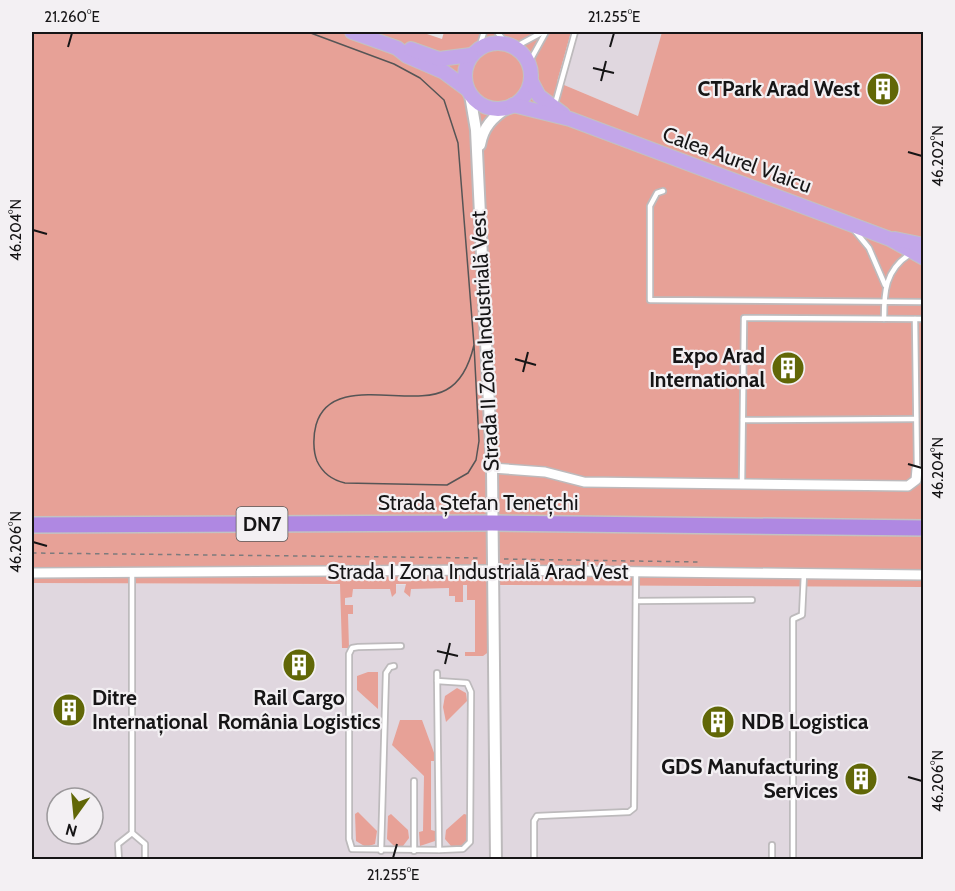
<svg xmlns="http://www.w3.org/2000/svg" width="955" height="891" viewBox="0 0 955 891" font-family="Cabin,sans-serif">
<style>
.built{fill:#e0d7df;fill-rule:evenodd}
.green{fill:#e7a197}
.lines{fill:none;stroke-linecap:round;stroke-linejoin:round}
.service-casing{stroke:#bdbabc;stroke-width:8}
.minor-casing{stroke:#bdbabc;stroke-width:12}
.tertiary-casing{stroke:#bdbabc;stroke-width:14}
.primary-casing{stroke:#c2c2c2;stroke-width:16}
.trunk-casing{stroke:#c2c2c2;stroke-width:18}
.path{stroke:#7d7b7d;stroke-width:1.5;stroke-dasharray:4.5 4.5;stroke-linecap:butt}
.service{stroke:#fff;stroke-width:4.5}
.minor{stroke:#fff;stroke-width:9}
.tertiary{stroke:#fff;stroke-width:10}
.primary{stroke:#c3a6e9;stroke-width:14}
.trunk{stroke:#af88e2;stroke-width:15}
.tram{stroke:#565556;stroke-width:1.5}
.ticks{fill:none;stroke:#161516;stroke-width:2}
.labels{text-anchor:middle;stroke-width:4.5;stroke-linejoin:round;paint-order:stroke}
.shield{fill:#f3f0f3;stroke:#585758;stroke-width:1.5}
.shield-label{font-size:20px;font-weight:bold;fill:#161516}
.poi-label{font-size:21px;font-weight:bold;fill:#161516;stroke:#f3f0f3;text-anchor:end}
.street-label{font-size:21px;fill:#161516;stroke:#f3f0f3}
.neatline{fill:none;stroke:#161516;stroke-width:2}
.ticks-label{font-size:15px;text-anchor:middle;fill:#161516}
</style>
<rect width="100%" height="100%" fill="#e6e3e6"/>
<g class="built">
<polygon points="571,32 662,32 638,116 557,82"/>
<path d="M32,583L923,587V859H32ZM57,798H93V834H57Z"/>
</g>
<g class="green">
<polygon points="32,32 421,32 442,39 444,32 571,32 557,82 638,116 662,32 923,32 923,587 490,585 490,651 483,656 465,656 465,652 475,652 475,600 467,600 467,585 463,585 463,602 455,602 455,596 449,596 449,588 411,589 410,597 404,592 406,584 396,584 396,593 392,597 390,589 353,589 352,597 345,598 345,605 353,605 353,614 348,614 349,648 342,648 340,584 32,583"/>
<polygon points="368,672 378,672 378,709 357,690 357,676"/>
<polygon points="457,688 466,693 467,701 446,722 443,707 445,696"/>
<polygon points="400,720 422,720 437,761 431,761 431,830 435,831 435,841 420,846 419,832 423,831 424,776 392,745"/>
<polygon points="358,812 377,831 375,844 366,847 356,841 355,814"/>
<polygon points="391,814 408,830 409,838 403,846 394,846 387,839 388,816"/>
<polygon points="464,814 468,815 467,840 461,847 451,846 445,839 446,830"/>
</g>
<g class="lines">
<g class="service-casing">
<g id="service">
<polyline points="497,32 507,44"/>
<polyline points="515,47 543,32"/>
<polyline points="479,48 484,32"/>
<polyline points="531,69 531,59 546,32"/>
<polyline points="555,104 575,32"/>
<polyline points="663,191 657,193 650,206 650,300 924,302"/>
<polyline points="855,231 869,248 885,285"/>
<path d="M884,319C884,292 885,270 910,254"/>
<polyline points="915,319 917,469"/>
<polyline points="743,420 916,419"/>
<polyline points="742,484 744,318 924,319"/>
<polyline points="132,573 132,833"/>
<polyline points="636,601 752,600"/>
<polyline points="401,646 358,647 352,648 349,654 349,839 352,849 439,850 463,849 470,842 471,692 467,683 437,681"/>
<polyline points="437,673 439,850"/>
<polyline points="414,781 414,851"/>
<polyline points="381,851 386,673 390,667 394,666"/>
<polyline points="119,860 118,844 132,833 145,844 145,860"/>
<polyline points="534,860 534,821 537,816 629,812 634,808 636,572"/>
<polyline points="772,860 772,845"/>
<polyline points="793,860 793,619 802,615 804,574"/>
</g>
</g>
<g class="minor-casing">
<g id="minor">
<polyline points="492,468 545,472 584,482 908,486 916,480 917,469"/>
<polyline points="32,573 492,570 924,575"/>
</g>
</g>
<g class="tertiary-casing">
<g id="tertiary">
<polyline points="470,95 476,130 492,468 496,860"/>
<path d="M480,145C483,127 493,117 507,108"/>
</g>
</g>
<g class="primary-casing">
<g id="primary">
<polyline points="352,32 397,48 407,56 444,72 467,89"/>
<circle cx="498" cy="76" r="33"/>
<polyline points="411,49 439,59 471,55"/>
<polyline points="531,81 539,96 563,114"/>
<polyline points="513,105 570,119 890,239 924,258"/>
<polyline points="895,239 924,245"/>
</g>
</g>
<g class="trunk-casing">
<polyline id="trunk" points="32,525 492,523 924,528"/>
</g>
<g class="path">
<polyline points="32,553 482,558"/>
<polyline points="504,559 698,562"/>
</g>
<use href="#service" class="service"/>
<use href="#minor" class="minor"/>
<use href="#tertiary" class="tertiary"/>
<use href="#primary" class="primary"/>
<use href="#trunk" class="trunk"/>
<path class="tram" d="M308,32L394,64L420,78L444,100L458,143L474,345L479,441L476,460L468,473L447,485L345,483C332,480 323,474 317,461C313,451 313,436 316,425C331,372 412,409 446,390C463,381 470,362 474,345"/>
</g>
<path class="ticks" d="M68,47L72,33M610,47L614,33M593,68L614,73M601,81L606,61M908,152L922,156M33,230L47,234M515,359L536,365M523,372L528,352M908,464L922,468M33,542L47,546M437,651L458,656M445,664L450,643M908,777L922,781M393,858L397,844"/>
<defs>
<g id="building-disc" transform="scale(1.725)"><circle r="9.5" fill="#616707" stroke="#f3f0f3"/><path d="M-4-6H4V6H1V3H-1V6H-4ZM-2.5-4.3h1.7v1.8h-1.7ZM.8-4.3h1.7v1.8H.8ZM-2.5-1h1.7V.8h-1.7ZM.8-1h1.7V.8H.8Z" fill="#fff"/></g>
</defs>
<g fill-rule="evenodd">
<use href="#building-disc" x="883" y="89"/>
<use href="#building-disc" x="788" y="368"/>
<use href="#building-disc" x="299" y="665"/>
<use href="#building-disc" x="69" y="710"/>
<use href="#building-disc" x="718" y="722"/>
<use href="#building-disc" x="861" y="779"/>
</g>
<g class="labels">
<rect class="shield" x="236.5" y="507" width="51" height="34" rx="4.5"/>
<g class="shield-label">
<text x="262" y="531">DN7</text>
</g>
<g class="poi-label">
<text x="860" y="96">CTPark Arad West</text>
<text x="765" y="363">Expo Arad<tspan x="765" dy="24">International</tspan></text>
<text x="92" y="705" text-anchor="start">Ditre<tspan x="92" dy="24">Internațional</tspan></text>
<text x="299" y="705" text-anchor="middle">Rail Cargo<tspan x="299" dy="24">România Logistics</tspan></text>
<text x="741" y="729" text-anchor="start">NDB Logistica</text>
<text x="838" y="774">GDS Manufacturing<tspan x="838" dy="24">Services</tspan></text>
</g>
<g class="street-label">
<text transform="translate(737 160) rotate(20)" y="7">Calea Aurel Vlaicu</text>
<text transform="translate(485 341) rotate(-93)" y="7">Strada II Zona Industrială Vest</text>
<text x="478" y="510">Strada Ștefan Tenețchi</text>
<text x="478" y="579">Strada I Zona Industrială Arad Vest</text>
</g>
</g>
<rect width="955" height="891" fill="none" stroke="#f3f0f3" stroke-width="66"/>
<g transform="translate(75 816) rotate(195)"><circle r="28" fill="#f3f0f3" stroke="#9b989b" stroke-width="1.5"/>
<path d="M0-4.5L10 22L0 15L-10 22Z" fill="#616707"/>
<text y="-9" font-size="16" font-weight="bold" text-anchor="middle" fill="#161516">N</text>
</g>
<rect x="33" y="33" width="889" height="825" class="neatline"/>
<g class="ticks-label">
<text x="72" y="22">21.260°E</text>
<text x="614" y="22">21.255°E</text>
<text transform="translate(938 156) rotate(-90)" y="5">46.202°N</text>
<text transform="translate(16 230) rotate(-90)" y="5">46.204°N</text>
<text transform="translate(938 468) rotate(-90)" y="5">46.204°N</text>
<text transform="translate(16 542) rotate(-90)" y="5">46.206°N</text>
<text transform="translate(938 781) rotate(-90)" y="5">46.206°N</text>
<text x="393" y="880">21.255°E</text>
</g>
</svg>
